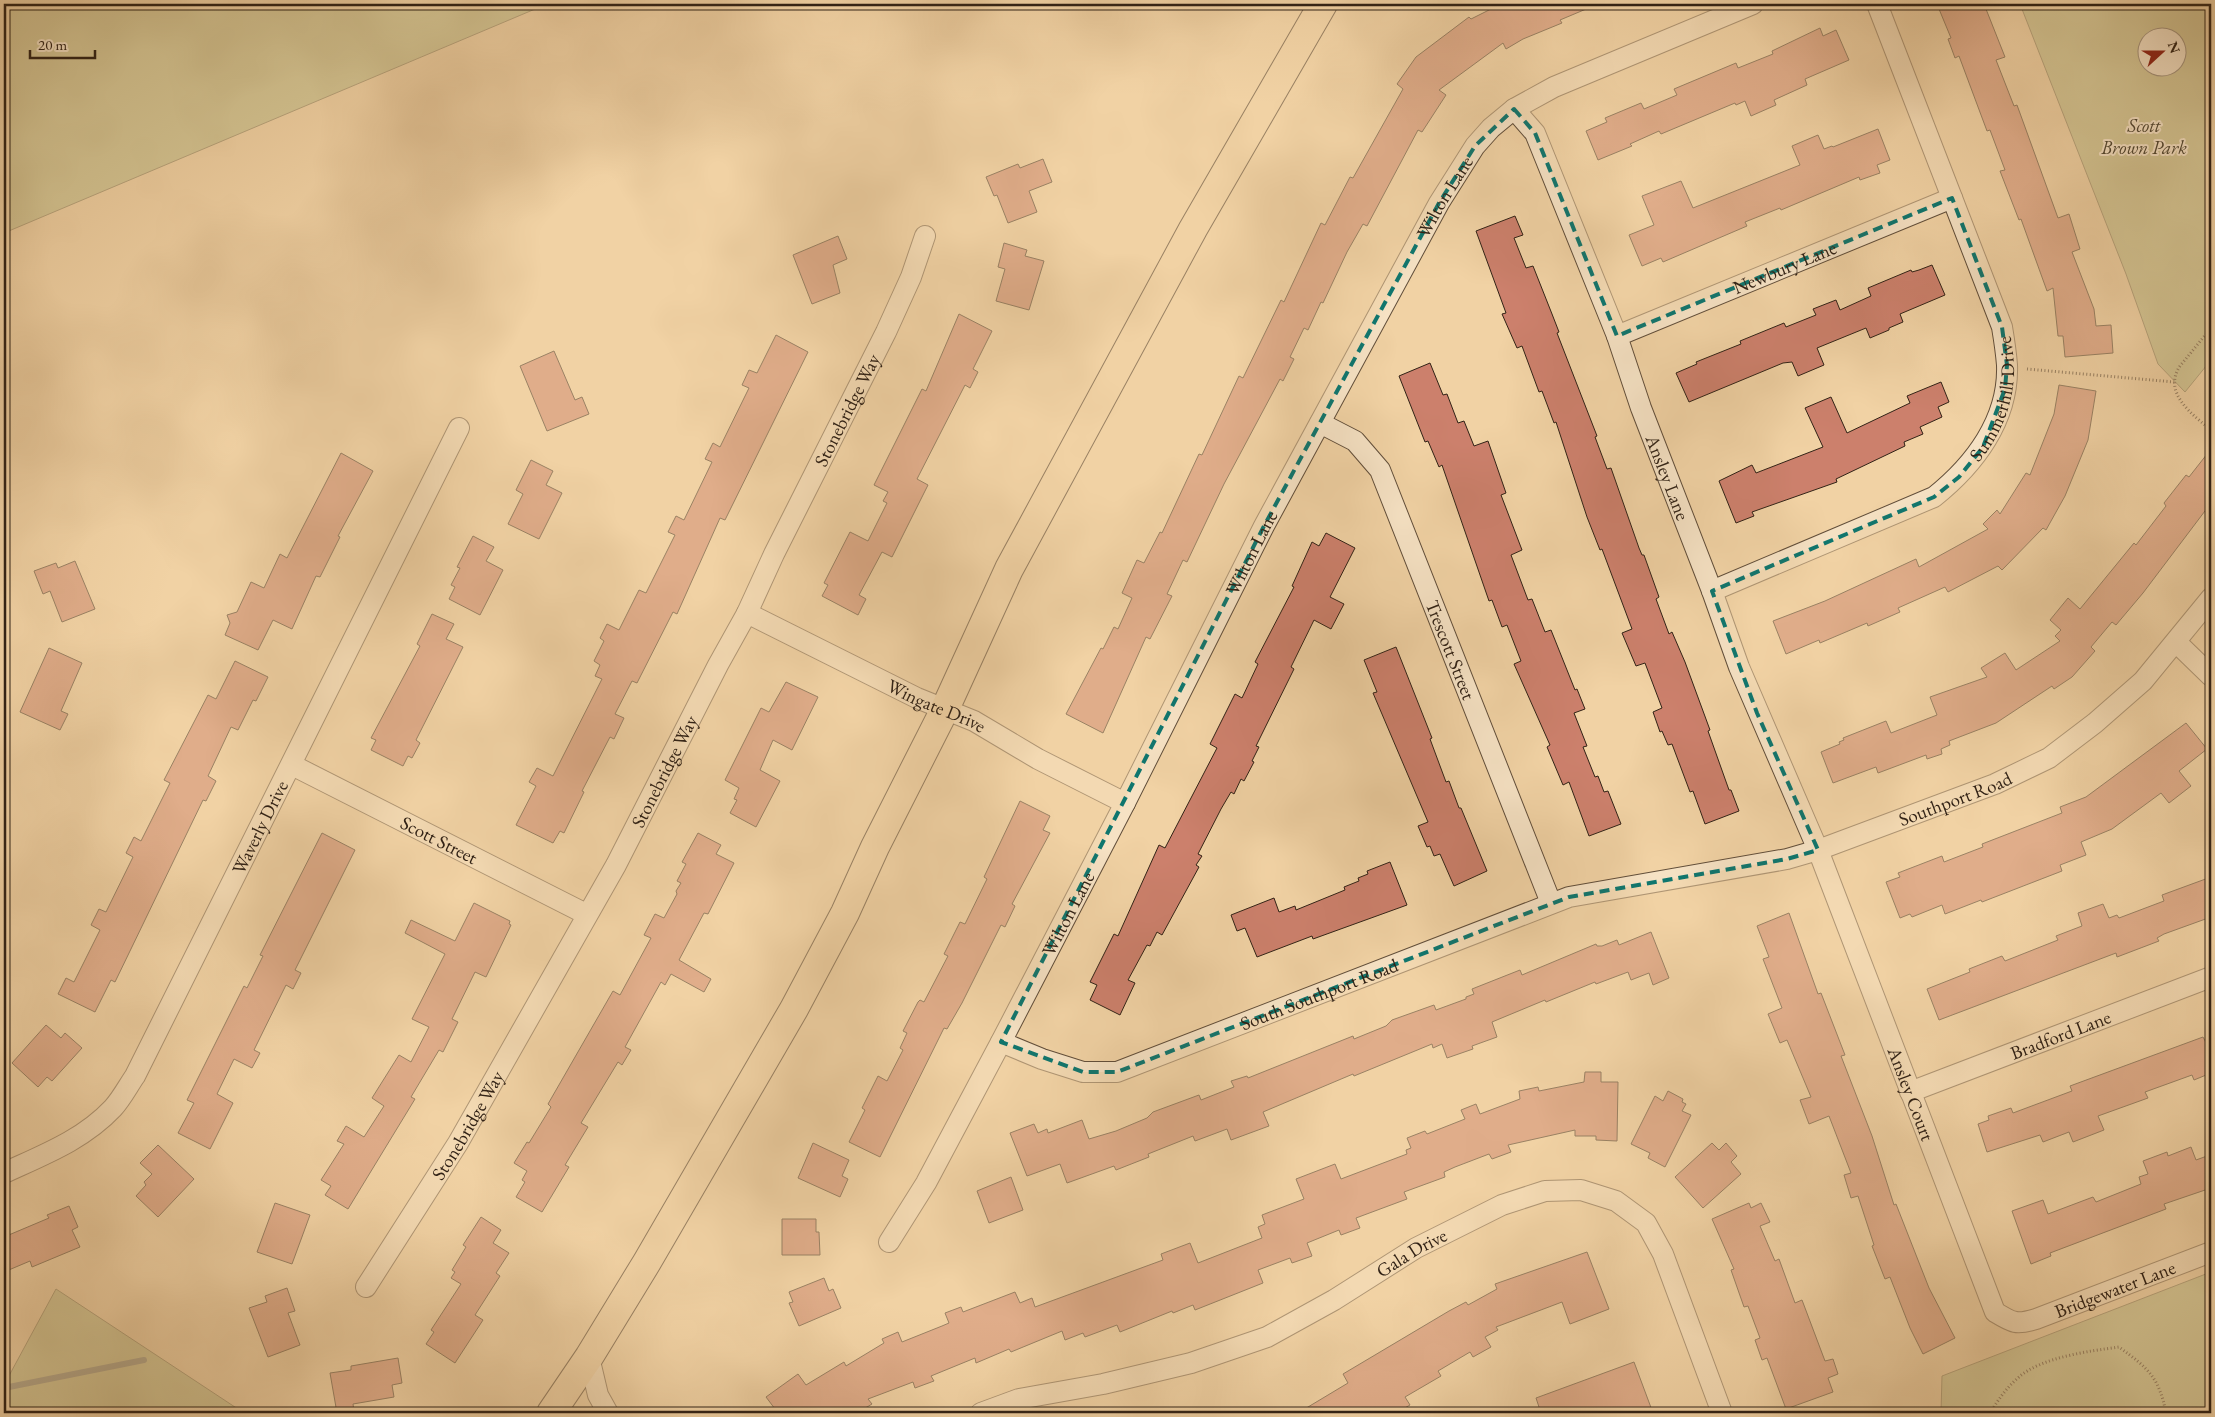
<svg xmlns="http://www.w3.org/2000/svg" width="2215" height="1417" viewBox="0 0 2215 1417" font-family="'EB Garamond',serif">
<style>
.green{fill:#b9bc86;stroke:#756f4e;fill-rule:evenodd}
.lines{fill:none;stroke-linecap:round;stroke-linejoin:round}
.stream{stroke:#717b72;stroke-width:6}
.building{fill:#cc806c;stroke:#312216}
.street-casing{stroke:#614e3a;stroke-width:22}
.primary-casing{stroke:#312216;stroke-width:30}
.path{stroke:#312216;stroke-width:3;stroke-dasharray:1 2.5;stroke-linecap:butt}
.street{stroke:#f6e2c4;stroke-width:20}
.primary{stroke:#f1d2a4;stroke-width:28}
.marked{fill:none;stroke:#0f766e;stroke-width:4;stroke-dasharray:10 6;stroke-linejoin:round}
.labels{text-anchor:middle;stroke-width:4;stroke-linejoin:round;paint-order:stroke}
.park-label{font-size:19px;font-style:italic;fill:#534832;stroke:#f6e2c4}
.street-label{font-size:19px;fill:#312216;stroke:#f6e2c4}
</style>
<rect width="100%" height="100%" fill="#f1d2a4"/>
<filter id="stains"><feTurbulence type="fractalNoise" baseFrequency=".004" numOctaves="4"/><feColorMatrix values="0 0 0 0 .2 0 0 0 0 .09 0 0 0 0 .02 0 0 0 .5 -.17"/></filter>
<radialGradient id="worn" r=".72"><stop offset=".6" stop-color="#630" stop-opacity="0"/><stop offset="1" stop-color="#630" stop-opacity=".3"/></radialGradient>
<g class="green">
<polygon points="4,4 547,4 4,233"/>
<path d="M2020,4H2211V360L2185,392L2158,364L2126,274ZM2148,38H2178V68H2148Z"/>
<polygon points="2211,1272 2211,1413 1941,1413 1942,1376"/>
<polygon points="56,1289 244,1413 4,1413 4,1385"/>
</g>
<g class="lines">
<polyline class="stream" points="4,1388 144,1360"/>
</g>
<g class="building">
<polygon points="1501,4 1598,4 1560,20 1562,23 1523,39 1506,49 1503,43 1439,90 1446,95 1422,132 1418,130 1367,226 1363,224 1347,252 1323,303 1321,302 1308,330 1304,328 1290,357 1294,359 1283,381 1280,379 1224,484 1187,562 1183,560 1167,594 1172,596 1150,639 1146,637 1103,733 1066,714 1101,648 1103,649 1114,627 1118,629 1132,598 1122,593 1137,560 1144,563 1160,532 1162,533 1199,454 1202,455 1239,376 1243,378 1281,300 1284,302 1321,223 1325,225 1350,177 1353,178 1403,89 1397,84 1416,57 1469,17 1471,19"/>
<polygon points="1952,4 1984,4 2005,57 1996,60 2014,106 2017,105 2058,218 2069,214 2080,249 2072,252 2094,309 2096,326 2111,325 2113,353 2065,357 2063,336 2058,336 2053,288 2047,291 2021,219 2019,220 2000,171 2005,170 1990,130 1987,131 1959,56 1955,58 1948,39 1951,38 1939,9"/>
<polygon points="1820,28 1823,36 1836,30 1849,60 1805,79 1807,85 1774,100 1776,105 1751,116 1745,101 1736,105 1735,103 1661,134 1659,131 1630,144 1632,146 1598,160 1586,131 1607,122 1605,118 1641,103 1644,109 1677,95 1674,89 1736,63 1738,68 1773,54 1772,51"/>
<polygon points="1878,129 1890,160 1877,165 1880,173 1860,180 1859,177 1781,210 1780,208 1745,222 1747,226 1663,262 1661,258 1642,266 1629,235 1654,225 1642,196 1681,181 1693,208 1800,165 1792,146 1818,135 1824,149 1832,146 1833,147"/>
<polygon points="1043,159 1052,182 1029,191 1037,212 1008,223 997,195 994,196 986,177 1018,164 1020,168"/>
<polygon points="1515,216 1523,235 1514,238 1526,268 1533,266 1552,314 1559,332 1557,333 1597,436 1595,437 1607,469 1611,468 1639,548 1642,555 1644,555 1659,597 1656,599 1669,634 1672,632 1685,662 1710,730 1708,731 1729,790 1731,790 1739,811 1705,824 1693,791 1690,792 1672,744 1668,745 1662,731 1660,732 1653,712 1662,708 1645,663 1636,666 1622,633 1632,629 1602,549 1600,550 1587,517 1556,422 1554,423 1542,391 1539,392 1522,346 1517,348 1502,314 1506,313 1476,231"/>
<polygon points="838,236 847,259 833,265 840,293 812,304 793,255"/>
<polygon points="1004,243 1027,250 1025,256 1044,261 1029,310 996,301 1005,269 998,267"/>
<polygon points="1932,265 1945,295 1900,314 1903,322 1889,328 1889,330 1870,338 1866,328 1817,348 1824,365 1798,376 1792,362 1783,363 1689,402 1676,373 1697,364 1696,362 1741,344 1740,341 1784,323 1786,327 1816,315 1813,309 1836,300 1840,310 1871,296 1868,288 1911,270 1912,272 1919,270"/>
<polygon points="959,314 992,331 973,369 978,372 970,388 965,385 917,479 928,485 892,557 882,552 859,595 866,599 858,615 822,596 828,585 824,583 850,532 868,541 887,503 883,501 888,492 874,485 922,389 926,391"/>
<polygon points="776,335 808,352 725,520 720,518 677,614 673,612 637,683 632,681 615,714 624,718 614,739 610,737 582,791 584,792 564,833 560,831 553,843 516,825 536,786 529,782 537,768 553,776 602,679 595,676 600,665 594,661 604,641 600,638 607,624 619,630 639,590 646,593 675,535 668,532 676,516 684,520 712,462 705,459 713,443 720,447 749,388 742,385 749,370 757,373"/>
<polygon points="554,351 575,400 582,397 589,414 547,431 520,366"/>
<polygon points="1430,363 1443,395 1447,394 1458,423 1464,421 1474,446 1488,441 1506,493 1501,495 1522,550 1511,555 1528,600 1532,599 1545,632 1551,630 1575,690 1577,689 1585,709 1574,713 1587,746 1583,747 1595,777 1598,776 1604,792 1608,791 1621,824 1589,836 1569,782 1563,785 1547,747 1550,745 1514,664 1521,661 1507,625 1502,627 1492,600 1489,601 1442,465 1439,467 1428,441 1425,442 1399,376"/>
<polygon points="1941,382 1949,402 1938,407 1942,417 1920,427 1923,434 1904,442 1905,446 1836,479 1837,482 1752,512 1754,516 1736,523 1719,481 1752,465 1756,473 1823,447 1805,408 1831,397 1847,433 1910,403 1907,396"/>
<polygon points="2059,385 2096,391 2088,440 2065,496 2046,530 2043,528 2002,570 1998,566 1948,592 1945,587 1898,608 1900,612 1868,626 1867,623 1820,643 1819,640 1786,654 1773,621 1825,601 1916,559 1919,567 1988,529 1983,524 1997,510 2000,514 2026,473 2030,475 2054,414"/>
<polygon points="2211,449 2211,503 2143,593 2116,625 2112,622 2091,647 2095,651 2072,677 2054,689 2052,686 1996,723 1949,741 1950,745 1941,749 1942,754 1927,759 1926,755 1878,773 1876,767 1833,783 1821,752 1840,744 1839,742 1844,740 1843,738 1886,721 1891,733 1937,715 1930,697 1987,677 1981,668 2005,653 2016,670 2060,641 2055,636 2061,630 2050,620 2068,598 2080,609 2134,543 2136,545 2166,506 2164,503 2186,475 2189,477"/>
<polygon points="341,453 373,471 338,536 340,537 320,577 316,576 292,629 273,620 258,650 225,635 230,623 227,615 237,612 251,582 264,588 280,554 287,558"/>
<polygon points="531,460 553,471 546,485 562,493 539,539 508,524 523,494 516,490"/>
<polygon points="1326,533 1355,548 1330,597 1344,604 1331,629 1314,620 1291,667 1294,669 1256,746 1259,747 1252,761 1254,762 1244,781 1241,779 1234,794 1231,792 1221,809 1198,854 1202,856 1196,865 1199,867 1162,935 1157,932 1150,946 1147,945 1128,980 1135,983 1120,1015 1090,1000 1097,985 1090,982 1114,934 1118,936 1159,845 1165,848 1217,748 1210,744 1235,694 1242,698 1258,664 1255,662 1294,587 1292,586 1312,542 1319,546"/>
<polygon points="473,536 494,547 486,561 503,570 480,615 449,599 455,587 451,585 460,568 457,567"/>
<polygon points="75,561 95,609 62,622 50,591 43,594 34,571 56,563 58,568"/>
<polygon points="432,614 454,624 446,639 463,647 416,740 420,743 412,758 408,756 403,766 371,750 376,740 371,738 420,646 417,644"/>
<polygon points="1396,647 1432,738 1430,739 1446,782 1449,781 1459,808 1461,808 1487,871 1454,886 1440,854 1434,856 1430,846 1427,847 1418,826 1428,822 1373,693 1377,692 1364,660"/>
<polygon points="49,648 82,663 61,711 68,714 60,730 20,712"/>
<polygon points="235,661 268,677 256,701 253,700 238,730 231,727 208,776 216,781 206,801 203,800 115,982 111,980 95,1012 58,994 66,978 74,982 100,930 91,925 99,909 106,912 133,857 126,853 134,837 141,841 170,783 164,780 208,695 216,699"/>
<polygon points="786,682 818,697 792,750 773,740 760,770 780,781 756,827 730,813 737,800 734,799 739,788 725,780 761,708 769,712"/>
<polygon points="2186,723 2207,749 2179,771 2191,786 2169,803 2161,793 2112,829 2081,842 2086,855 2060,865 2062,871 1982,902 1981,900 1945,914 1942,905 1912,917 1910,914 1900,918 1886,882 1900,877 1898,873 1942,856 1944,862 1983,847 1982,844 2062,813 2060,807 2086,797"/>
<polygon points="1020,801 1050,816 1043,830 1050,833 1012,904 1015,906 1005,927 1001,925 962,1003 947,1029 944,1028 880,1157 849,1142 865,1110 862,1108 878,1076 887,1081 903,1050 900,1048 907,1033 903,1031 918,1002 920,1000 924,1002 948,956 944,954 960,922 965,924 987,879 984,877"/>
<polygon points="322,833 355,850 295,970 301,973 293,989 286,985 254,1050 260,1053 252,1068 234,1059 217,1094 233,1103 210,1149 178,1133 194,1103 187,1100 244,986 247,988 263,956 260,955"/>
<polygon points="698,833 721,845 716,854 734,863 708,914 704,913 679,960 711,979 704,992 671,974 665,985 661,982 625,1047 631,1050 622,1065 618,1062 581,1123 588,1127 565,1165 569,1167 542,1212 516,1197 525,1182 522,1180 527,1171 514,1163 527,1142 529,1143 551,1107 548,1104 613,991 620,995 651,938 644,935 655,914 664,918 677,894 676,891 681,883 677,881 686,864 682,862"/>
<polygon points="1390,862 1407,905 1313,939 1312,936 1257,957 1245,928 1237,931 1231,915 1274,898 1279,912 1295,906 1296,910 1345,890 1344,887 1359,881 1358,878 1368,874 1367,871"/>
<polygon points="2211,877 2211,917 2164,934 2157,938 2159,941 2117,957 2116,953 1939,1020 1927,989 1970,972 1969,969 2002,956 2005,961 2058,940 2056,936 2082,926 2078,913 2103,904 2109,918 2117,915 2119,918 2164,901 2162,895"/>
<polygon points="474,903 510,921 509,924 511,925 486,977 475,972 452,1019 458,1022 443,1052 439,1050 411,1097 415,1099 348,1209 325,1195 331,1186 321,1180 344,1144 337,1141 346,1126 364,1137 384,1106 372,1098 399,1055 411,1062 429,1027 412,1019 445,954 405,933 411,920 455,941"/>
<polygon points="1789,913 1818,994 1821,993 1845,1055 1841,1056 1872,1136 1894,1205 1896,1204 1929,1288 1955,1338 1923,1354 1910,1328 1890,1277 1885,1279 1872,1246 1874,1245 1858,1196 1851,1198 1844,1175 1851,1173 1829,1116 1809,1124 1800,1100 1811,1097 1787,1040 1780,1043 1768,1014 1782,1008 1763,959 1769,957 1757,926"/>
<polygon points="1651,932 1669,978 1653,985 1649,973 1631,980 1628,972 1596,984 1595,982 1546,1002 1545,1000 1492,1022 1497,1037 1472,1046 1473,1049 1447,1058 1442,1044 1433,1048 1432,1044 1354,1076 1353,1074 1263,1112 1269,1126 1231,1140 1227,1129 1195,1141 1193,1136 1148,1154 1149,1157 1116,1170 1114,1166 1067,1183 1060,1164 1027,1176 1010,1133 1034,1124 1038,1133 1047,1129 1048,1133 1082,1120 1089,1139 1116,1131 1147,1118 1153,1112 1199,1095 1201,1100 1234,1087 1231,1081 1247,1076 1248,1078 1353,1036 1354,1039 1386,1026 1392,1020 1434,1005 1436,1010 1466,999 1466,997 1474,994 1472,989 1520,970 1522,975 1596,944 1597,946 1602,946 1617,940 1619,945"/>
<polygon points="46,1025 61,1038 65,1033 82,1048 52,1081 47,1077 38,1087 12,1063"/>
<polygon points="2203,1037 2211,1052 2211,1073 2194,1080 2192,1075 2145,1092 2148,1098 2098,1116 2104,1130 2073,1142 2069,1132 2043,1142 2040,1135 1987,1152 1978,1124 1989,1120 1988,1116 2011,1108 2013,1113 2072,1091 2070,1086"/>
<polygon points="1585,1072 1601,1072 1601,1082 1618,1082 1617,1141 1596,1140 1596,1136 1575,1136 1575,1130 1508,1145 1511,1152 1492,1159 1489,1154 1455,1167 1444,1172 1445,1177 1404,1192 1407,1199 1356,1218 1360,1228 1341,1235 1339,1230 1307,1243 1312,1256 1292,1263 1290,1258 1258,1270 1263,1283 1195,1310 1193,1305 1173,1313 1172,1311 1120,1332 1117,1325 1085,1337 1083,1333 1065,1340 1062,1331 1011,1352 1009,1349 976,1363 975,1358 931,1376 934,1381 915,1388 913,1382 868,1399 872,1404 857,1413 778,1413 766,1397 798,1374 806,1385 844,1362 846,1366 884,1343 882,1339 898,1332 902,1342 942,1326 949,1323 945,1313 961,1307 963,1312 1015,1292 1020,1303 1032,1298 1035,1307 1163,1260 1161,1254 1190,1243 1198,1263 1262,1238 1258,1227 1265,1224 1262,1215 1304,1199 1296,1179 1335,1164 1341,1179 1407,1154 1406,1150 1411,1148 1407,1138 1425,1131 1427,1134 1465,1119 1461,1110 1476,1104 1480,1114 1520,1099 1519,1091 1538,1087 1539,1091 1584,1082"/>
<polygon points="1668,1091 1683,1099 1682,1102 1686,1104 1682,1111 1691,1115 1665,1167 1648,1158 1650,1153 1631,1144 1655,1096 1663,1101"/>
<polygon points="813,1143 849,1160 842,1176 848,1179 840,1197 798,1178"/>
<polygon points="1712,1143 1719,1150 1726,1143 1737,1156 1731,1162 1741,1174 1703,1208 1675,1177"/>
<polygon points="158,1145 194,1179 158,1217 136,1196 146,1185 144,1182 152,1174 140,1163"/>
<polygon points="2191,1147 2196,1160 2207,1156 2211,1168 2211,1188 2164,1204 2166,1209 2050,1253 2051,1256 2031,1264 2012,1211 2043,1200 2048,1214 2093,1197 2096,1202 2141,1184 2139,1177 2148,1174 2143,1161 2167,1152 2168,1156"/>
<polygon points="1011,1177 1023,1210 989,1223 977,1191"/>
<polygon points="275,1203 310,1215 292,1264 257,1252"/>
<polygon points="1749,1203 1751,1208 1761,1203 1770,1222 1760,1226 1775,1261 1779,1259 1795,1303 1802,1300 1825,1361 1833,1359 1838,1374 1828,1378 1833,1392 1786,1409 1767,1358 1762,1360 1755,1340 1760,1338 1748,1306 1744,1307 1731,1270 1734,1269 1712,1219"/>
<polygon points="69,1206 78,1227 72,1230 80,1247 32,1267 30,1261 4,1272 4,1237 49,1218 47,1215"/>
<polygon points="481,1217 501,1230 493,1243 509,1253 496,1273 500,1276 475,1315 483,1320 455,1363 426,1344 434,1332 431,1330 461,1284 451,1278 455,1272 452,1270 466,1247 463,1245"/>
<polygon points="782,1219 816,1219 816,1232 819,1232 820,1255 782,1255"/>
<polygon points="1587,1252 1609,1309 1570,1324 1562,1302 1496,1327 1498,1330 1485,1337 1491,1347 1473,1357 1470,1352 1438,1371 1441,1376 1405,1397 1410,1405 1396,1413 1298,1413 1348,1383 1343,1374 1449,1311 1466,1302 1468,1305 1497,1289 1495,1284"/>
<polygon points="824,1278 829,1291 833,1289 841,1308 799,1326 789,1303 793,1302 789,1292"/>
<polygon points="287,1288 295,1311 288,1313 300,1345 268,1357 249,1308 267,1302 265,1296"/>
<polygon points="398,1358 402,1383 392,1385 394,1397 353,1404 354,1412 337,1413 330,1373 351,1370 351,1366"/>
<polygon points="1634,1362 1653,1413 1541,1413 1536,1398"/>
</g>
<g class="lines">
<g class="street-casing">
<g id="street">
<path id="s1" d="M1514,109L1535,133L1617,336L1641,408L1712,591L1739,667L1818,850L1995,1312C2013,1323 2016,1325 2036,1319L2211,1252"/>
<path id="s2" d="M1617,336L1952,198"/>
<path id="s3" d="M1320,423L1355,441L1380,470L1551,903"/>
<path id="s4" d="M1712,591L1934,497C1974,465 2009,420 2007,365C2006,352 2004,339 2002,327L1877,4"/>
<path id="s5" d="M747,613L917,698L974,721L1038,759L1125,803"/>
<polyline points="2176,642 2211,676"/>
<path id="s6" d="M292,765L586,914"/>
<path id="s7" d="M1001,1042L1042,1059L1083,1072H1117L1569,897L1787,859L1818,850L1995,784L2049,758L2095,723L2143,681L2211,598"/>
<path id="s8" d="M1910,1092L2211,977"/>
<path id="s9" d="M4,1173C43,1155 83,1140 113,1108C122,1098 128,1086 135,1076L459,428"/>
<path id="s10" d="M889,1242L926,1183L1001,1042L1125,803L1264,526L1439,203L1475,146L1491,128L1514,109L1554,87L1753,4"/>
<path id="s11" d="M366,1287L458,1143L616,865L718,665L747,613L774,554L886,332L911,277L925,236"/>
<polyline points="589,1357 598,1395 608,1413"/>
<path id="s12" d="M981,1413L1019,1399L1103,1384L1191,1363L1267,1337L1334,1300L1416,1248L1502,1205L1545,1191L1581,1190L1616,1201L1646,1223L1663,1254L1722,1413"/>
</g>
</g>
<g class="primary-casing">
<polyline id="primary" points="551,1413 589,1357 647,1262 794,1009 845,913 875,847 945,709 1009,569 1193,229 1323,4"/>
</g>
<g class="path">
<path d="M2211,328L2180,366C2162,393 2193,415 2211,430"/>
<polyline points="2027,369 2174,382"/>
<path d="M1990,1413C1998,1400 2007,1387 2019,1377C2042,1357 2090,1351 2119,1347C2148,1368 2159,1377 2166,1413"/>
</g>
<use href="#street" class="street"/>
<use href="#primary" class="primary"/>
</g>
<path d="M0 0H2215V1417H0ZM1514,109L1535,133L1617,336L1952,198L2002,327L2007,365L2005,389L1983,447L1959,477L1934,497L1712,591L1757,713L1818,850L1787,859L1569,897L1117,1072H1083L1001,1042L1264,526L1439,203L1475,146Z" fill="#f1d2a4" fill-opacity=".55" fill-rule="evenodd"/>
<path class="marked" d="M1514,109L1535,133L1617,336L1952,198L2002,327L2007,365L2005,389L1983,447L1959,477L1934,497L1712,591L1757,713L1818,850L1787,859L1569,897L1117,1072H1083L1001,1042L1264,526L1439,203L1475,146Z"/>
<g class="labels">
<g class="park-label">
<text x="2144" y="132">Scott<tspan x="2144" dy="22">Brown Park</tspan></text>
</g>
<g class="street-label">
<text dy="7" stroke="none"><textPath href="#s10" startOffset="1184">Wilton Lane</textPath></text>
<text dy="7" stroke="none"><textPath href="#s2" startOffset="181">Newbury Lane</textPath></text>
<text dy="7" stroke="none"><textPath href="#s4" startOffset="361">Summerhill Drive</textPath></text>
<text dy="7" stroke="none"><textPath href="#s11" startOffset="1001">Stonebridge Way</textPath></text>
<text dy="7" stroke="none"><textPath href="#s1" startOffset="401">Ansley Lane</textPath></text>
<text dy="7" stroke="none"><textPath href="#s10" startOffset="779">Wilton Lane</textPath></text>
<text dy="7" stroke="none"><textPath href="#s3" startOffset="271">Trescott Street</textPath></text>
<text dy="7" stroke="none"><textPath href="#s5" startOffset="211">Wingate Drive</textPath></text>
<text dy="7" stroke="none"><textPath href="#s11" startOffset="596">Stonebridge Way</textPath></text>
<text dy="7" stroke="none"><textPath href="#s7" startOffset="1006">Southport Road</textPath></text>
<text dy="7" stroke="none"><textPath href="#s9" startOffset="445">Waverly Drive</textPath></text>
<text dy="7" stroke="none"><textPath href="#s6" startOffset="165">Scott Street</textPath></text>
<text dy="7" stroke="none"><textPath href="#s10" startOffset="374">Wilton Lane</textPath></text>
<text dy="7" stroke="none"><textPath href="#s7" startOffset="338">South Southport Road</textPath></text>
<text dy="7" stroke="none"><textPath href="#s8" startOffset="161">Bradford Lane</textPath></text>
<text dy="7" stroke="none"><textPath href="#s1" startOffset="1064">Ansley Court</textPath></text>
<text dy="7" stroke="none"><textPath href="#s11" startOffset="191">Stonebridge Way</textPath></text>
<text dy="7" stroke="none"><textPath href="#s12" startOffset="464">Gala Drive</textPath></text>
<text dy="7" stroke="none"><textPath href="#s1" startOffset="1426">Bridgewater Lane</textPath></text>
</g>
</g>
<rect width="2215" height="1417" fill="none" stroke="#f1d2a4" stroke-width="20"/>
<rect x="5" y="5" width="2205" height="1407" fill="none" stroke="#312216" stroke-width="2.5"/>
<rect x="10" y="10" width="2195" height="1397" fill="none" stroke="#312216"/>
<g transform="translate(2162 52) rotate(69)"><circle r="24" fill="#f6e2c4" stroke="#a7957e"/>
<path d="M0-4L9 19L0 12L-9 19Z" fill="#8f2418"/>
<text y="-8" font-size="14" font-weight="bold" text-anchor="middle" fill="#312216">N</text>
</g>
<path d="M30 50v8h65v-8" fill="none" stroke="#312216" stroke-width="2.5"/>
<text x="38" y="50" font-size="15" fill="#312216" stroke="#f6e2c4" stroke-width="4" paint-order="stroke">20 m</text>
<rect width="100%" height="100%" filter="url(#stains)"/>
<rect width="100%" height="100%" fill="url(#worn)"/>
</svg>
